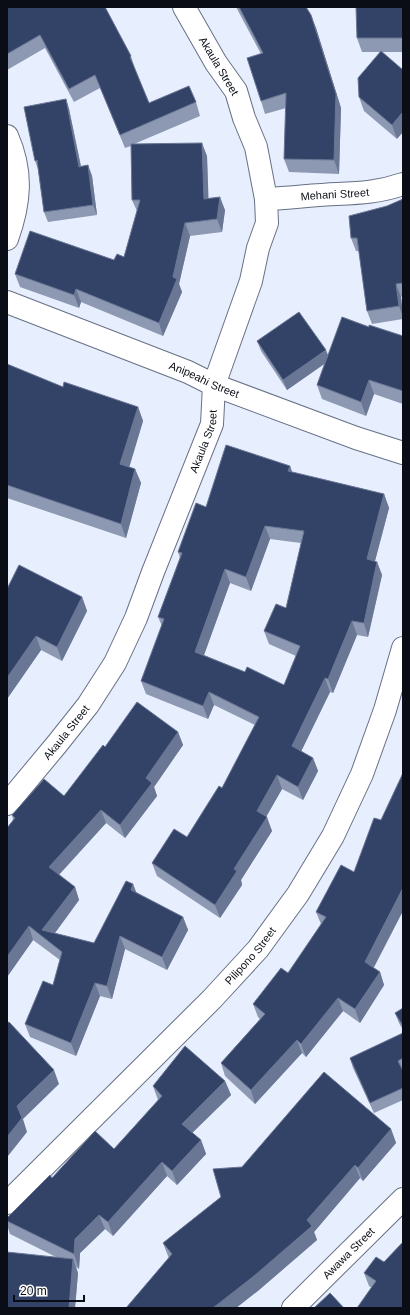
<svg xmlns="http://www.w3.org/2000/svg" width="410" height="1315" viewBox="0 0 410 1315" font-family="Helvetica,sans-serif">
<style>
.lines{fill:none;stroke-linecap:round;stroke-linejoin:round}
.minor-casing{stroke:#677086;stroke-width:24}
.tertiary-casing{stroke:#677086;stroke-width:24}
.minor{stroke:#fff;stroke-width:22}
.tertiary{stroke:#fff;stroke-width:22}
.wall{fill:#8d98b2;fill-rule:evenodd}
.shaded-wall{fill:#697694}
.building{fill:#334267;stroke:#697694;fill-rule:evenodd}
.labels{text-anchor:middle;stroke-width:4;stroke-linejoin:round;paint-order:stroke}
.street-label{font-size:11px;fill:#0a0d15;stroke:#fff}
</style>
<rect width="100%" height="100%" fill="#e7eefd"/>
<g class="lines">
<g class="minor-casing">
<g id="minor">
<path d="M7,136C23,172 20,203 7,239"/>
<path id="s1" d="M266,199C290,198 313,195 337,194C361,193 380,192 403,184"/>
<path id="s2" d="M7,804L57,744L88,705L115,663L136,618L153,572L212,424L214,385L251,281L258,248L267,223L266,199L256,147L244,118L236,91L216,63L184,7"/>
<path id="s3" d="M7,1203L212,999L258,949L298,894L333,836L362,774L385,710L403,648"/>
<path id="s4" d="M293,1308L403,1199"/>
</g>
</g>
<g class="tertiary-casing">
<g id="tertiary">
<path id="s5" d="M7,302L188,372L214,385L356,438L403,453"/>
</g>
</g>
<use href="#minor" class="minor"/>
<use href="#tertiary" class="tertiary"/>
</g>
<g class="wall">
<polygon points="7,7 105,7 131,56 135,69 149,103 196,102 200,116 134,144 207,156 208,198 225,210 222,232 190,236 179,284 182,292 163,336 81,302 79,308 20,287 15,274 114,260 124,257 137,211 132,200 131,146 125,148 100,88 74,102 45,48 7,70"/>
<polygon points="236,7 306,7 316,28 341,108 339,174 289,172 284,159 286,108 265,114 261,101 261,54"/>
<polygon points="403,7 403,52 382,52 397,139 364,111 359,97 380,52 362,52 357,38"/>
<polygon points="66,99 69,109 81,166 88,165 92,176 97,215 48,222 44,212 38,169 35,161"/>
<polygon points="403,199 403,296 401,297 403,314 403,319 372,324 367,311 359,251 356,251 351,238 387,206"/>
<polygon points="369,327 403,336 403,404 374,394 366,416 322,399 317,385 324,364 287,390 261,351 257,341 328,355"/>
<polygon points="7,364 63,387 138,407 143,421 129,467 135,469 141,483 126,538 7,498"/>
<path d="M290,466L292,472L384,494L389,508L375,561L377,562L382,575L368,637L357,635L333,693L330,692L301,751L313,758L318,771L303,800L282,789L266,817L272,831L241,880L242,885L220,918L157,876L152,863L187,837L222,788L255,725L214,705L208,719L146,694L141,681L162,626L158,617L180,558L178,552L206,507ZM270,539L301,543L286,608L264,631L269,644L296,656L284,685L245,672L204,655L230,583L251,591Z"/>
<polygon points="7,589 82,597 87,611 62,661 41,650 7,699"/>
<polygon points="178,732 183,745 154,787 157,796 125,838 106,823 59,875 75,887 79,900 55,933 94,943 133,884 136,892 183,917 188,930 167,970 125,949 112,999 100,996 76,1056 30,1037 25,1024 53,985 60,960 33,940 7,977 7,828 13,820 12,815 64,796 105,747"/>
<polygon points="341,865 374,968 380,972 384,985 360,1023 343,1011 306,1057 302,1053 255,1104 225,1076 221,1063 260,1019 258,1017 253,1004 288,973 321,924 316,912"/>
<polygon points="403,1008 403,1030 399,1023 395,1013"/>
<polygon points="403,1033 403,1100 374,1113 353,1068 350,1058"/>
<polygon points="225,1081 231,1095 192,1133 201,1140 206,1154 177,1185 167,1176 113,1236 105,1229 80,1253 79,1269 76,1267 78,1273 75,1308 7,1308 56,1257 10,1234 7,1225 7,1218 52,1178 114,1149 158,1100 153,1086"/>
<polygon points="391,1129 396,1143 363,1181 360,1178 314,1232 317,1240 259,1290 236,1308 126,1308 169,1258 168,1256 163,1243 221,1197 242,1167"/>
<polygon points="403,1242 372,1288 369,1286 364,1273 384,1262"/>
</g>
<g class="shaded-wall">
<polygon points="311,15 316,28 341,108 339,174 334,160"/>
<polygon points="66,99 69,109 83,177 79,167"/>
<polygon points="403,112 403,132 397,139 392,125"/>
<polygon points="202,143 207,156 209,212 204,199"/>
<polygon points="88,165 92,176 97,215 93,205"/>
<polygon points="220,197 225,210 222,232 217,219"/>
<polygon points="185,223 190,236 179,284 182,292 163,336 159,323 173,277"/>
<polygon points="396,284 401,297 403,317 399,306"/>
<polygon points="76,289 81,302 79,308 74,295"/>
<polygon points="326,350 330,360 287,390 283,380"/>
<polygon points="369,380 374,394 366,416 361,402"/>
<polygon points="138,407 143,421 126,478 120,464"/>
<polygon points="290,466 295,480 288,471"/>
<polygon points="135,469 141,483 126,538 121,524"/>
<polygon points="384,494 389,508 372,572 367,559"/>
<polygon points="265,526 270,539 251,591 246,577"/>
<polygon points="377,562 382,575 368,637 364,623"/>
<polygon points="225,569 230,583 200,666 195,652"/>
<polygon points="82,597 87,611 62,661 57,647"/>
<polygon points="352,621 357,635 333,693 328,679"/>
<polygon points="36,636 41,650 7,699 7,678"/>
<polygon points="325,678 330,692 297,760 292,746"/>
<polygon points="209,692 214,705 208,719 203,706"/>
<polygon points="178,732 183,745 154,787 157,796 125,838 120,825 146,778"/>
<polygon points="313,758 318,771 303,800 298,787"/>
<polygon points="277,775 282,789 262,824 257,811"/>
<polygon points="101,810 106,823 54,880 49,867"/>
<polygon points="267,817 272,831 241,880 242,885 220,918 215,905 234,869"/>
<polygon points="133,884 138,897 131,890"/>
<polygon points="75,887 79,900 49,941 42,930"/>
<polygon points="403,888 403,911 370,975 365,962"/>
<polygon points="183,917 188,930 167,970 162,957"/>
<polygon points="29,926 33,940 7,977 7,957"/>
<polygon points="120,936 125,949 112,999 107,986"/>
<polygon points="380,972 384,985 360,1023 355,1009"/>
<polygon points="95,983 100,996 76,1056 71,1043"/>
<polygon points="338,998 343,1011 306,1057 301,1044"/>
<polygon points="297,1040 302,1053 255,1104 251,1090"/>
<polygon points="54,1070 59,1084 23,1119 27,1132 8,1156 7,1153 7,1137 17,1106"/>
<polygon points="225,1081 231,1095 187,1138 182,1124"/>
<polygon points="391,1129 396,1143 363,1181 358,1168"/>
<polygon points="201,1140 206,1154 177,1185 172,1171"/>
<polygon points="162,1162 167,1176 113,1236 108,1222"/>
<polygon points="355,1165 360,1178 314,1232 317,1240 259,1290 236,1308 213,1308 307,1220"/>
<polygon points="99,1215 105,1229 80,1253 79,1269 74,1254 75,1239"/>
<polygon points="73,1259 78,1273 75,1308 69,1308"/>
</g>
<g class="building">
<polygon points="7,7 105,7 131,56 130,57 149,103 189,86 196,102 120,135 95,75 69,89 40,35 7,54"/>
<polygon points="239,7 306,7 311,15 336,94 334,160 284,159 286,93 261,101 247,58 263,53"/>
<polygon points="356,7 403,7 403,38 357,38"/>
<polygon points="381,51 403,70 403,112 392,125 359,97 358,78"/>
<polygon points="66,99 79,167 88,165 93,205 44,212 37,160 35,161 24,107"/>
<polygon points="202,143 204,199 220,197 217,219 185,223 173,277 177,279 159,323 76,289 74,295 15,274 30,231 114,260 117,254 124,257 140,200 132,200 131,144"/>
<polygon points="403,199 403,283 396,284 399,306 367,311 357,238 351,238 349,216 387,206"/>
<polygon points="299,312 326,350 283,380 257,341"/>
<polygon points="342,317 369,327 369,325 403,336 403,391 369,380 361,402 317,385"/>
<polygon points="7,364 63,387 64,382 138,407 120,464 135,469 121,524 7,485"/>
<path d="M226,445L290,466L288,471L384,494L367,559L377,562L364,623L352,621L328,679L325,678L292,746L313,758L298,787L277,775L257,811L267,817L234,869L237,871L215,905L152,863L174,829L187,837L219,786L222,788L259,717L209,692L203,706L141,681L164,619L158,617L182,553L178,552L196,503L206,507ZM265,526L304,531L286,608L276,604L264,631L300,646L284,685L247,667L245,672L195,652L225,569L246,577Z"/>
<polygon points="19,565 82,597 57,647 36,636 7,678 7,589"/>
<polygon points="137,702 178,732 146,778 152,783 120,825 101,810 49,867 75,887 42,930 94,943 126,881 133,884 131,890 183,917 162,957 120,936 107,986 95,983 71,1043 25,1024 43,981 53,985 62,952 29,926 7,957 7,828 15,818 12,815 44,779 64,796 103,745 105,747"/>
<polygon points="403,773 403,888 365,962 380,972 355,1009 338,998 301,1044 297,1040 251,1090 221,1063 265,1014 253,1004 281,968 288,973 326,917 316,912 341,865 354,872 374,818 381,820"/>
<polygon points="403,1008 403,1026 395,1013"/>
<polygon points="9,1022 54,1070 17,1106 22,1118 7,1137 7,1023"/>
<polygon points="403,1033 403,1058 398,1061 403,1071 403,1088 370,1103 350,1058"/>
<polygon points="185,1046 225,1081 182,1124 201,1140 172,1171 162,1162 108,1222 99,1215 75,1239 74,1254 7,1221 7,1218 50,1175 52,1178 95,1131 114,1149 162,1096 153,1086"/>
<polygon points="324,1072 391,1129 358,1168 355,1165 307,1220 312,1226 254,1276 213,1308 126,1308 172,1254 163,1243 221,1197 213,1169 242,1167"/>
<polygon points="403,1242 403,1308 357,1308 376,1281 364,1273 376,1257 384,1262"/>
<polygon points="7,1252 73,1259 69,1308 7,1308"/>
<polygon points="330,1293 344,1308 314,1308"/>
</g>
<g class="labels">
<g class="street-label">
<text transform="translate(219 66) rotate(59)" y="4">Akaula Street</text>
<text dy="4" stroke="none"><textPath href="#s1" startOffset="69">Mehani Street</textPath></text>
<text dy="4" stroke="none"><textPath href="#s5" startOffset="212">Anipeahi Street</textPath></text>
<text dy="4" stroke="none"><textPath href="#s2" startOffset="417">Akaula Street</textPath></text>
<text dy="4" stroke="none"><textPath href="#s2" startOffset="93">Akaula Street</textPath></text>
<text dy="4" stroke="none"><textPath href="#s3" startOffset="347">Pilipono Street</textPath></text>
<text dy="4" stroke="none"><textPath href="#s4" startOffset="78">Awawa Street</textPath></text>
</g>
</g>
<rect width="410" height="1315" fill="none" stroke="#0a0d15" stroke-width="16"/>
<path d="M14 1295v6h70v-6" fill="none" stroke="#0a0d15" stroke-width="2"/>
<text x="20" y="1295" font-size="12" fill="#0a0d15" stroke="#ffffff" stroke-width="3" paint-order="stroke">20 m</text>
</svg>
